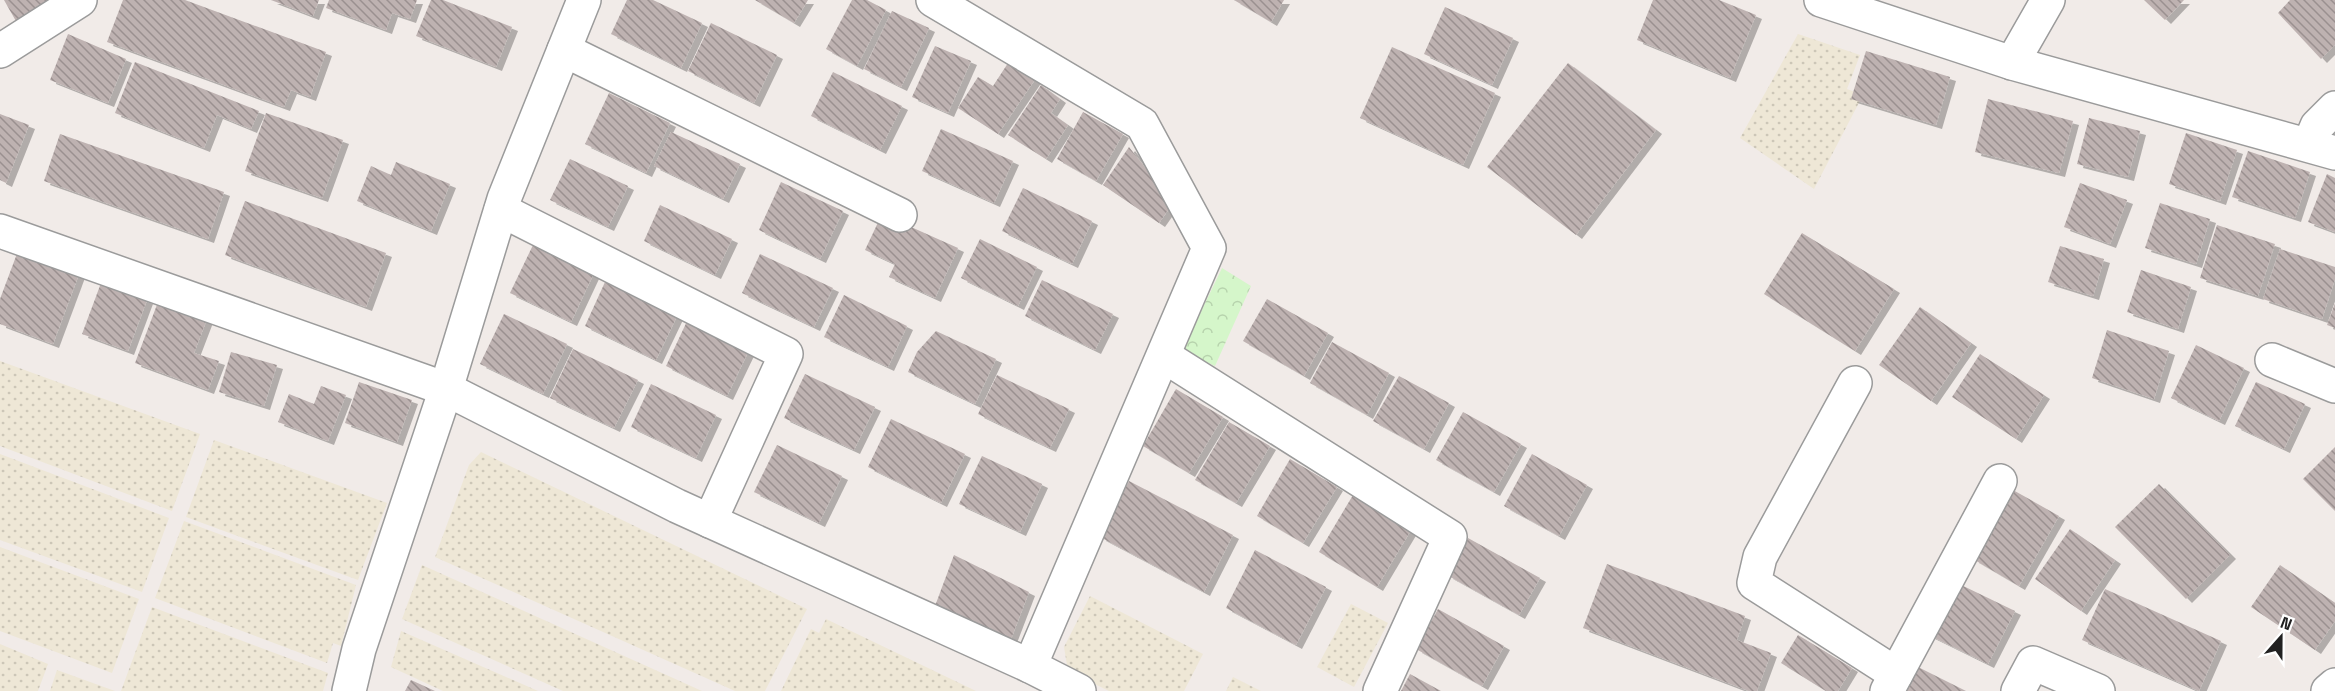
<svg xmlns="http://www.w3.org/2000/svg" width="2335" height="691" viewBox="0 0 2335 691" font-family="'Space Grotesk',sans-serif">
<style>
.farmland{fill:url(#farmland-dots)}
.park{fill:url(#park-crowns)}
.building{fill:url(#building-back-hatch);filter:url(#shadow)}
.lines{fill:none;stroke-linecap:round;stroke-linejoin:round}
.minor-casing{stroke:#9b9b9b;stroke-width:36}
.tertiary-casing{stroke:#9b9b9b;stroke-width:36}
.minor{stroke:#fff;stroke-width:33}
.tertiary{stroke:#fff;stroke-width:33}
</style>
<defs>
<pattern id="farmland-dots" width="8" height="8" patternUnits="userSpaceOnUse" patternTransform="scale(1.5)"><rect width="8" height="8" fill="#eee7d6"/><path d="M2 2h.1M6 6h.1" fill="none" stroke="#ccc6b7" stroke-width="1.8" stroke-linecap="round"/></pattern>
<pattern id="park-crowns" width="20" height="18" patternUnits="userSpaceOnUse" patternTransform="scale(1.5)"><rect width="20" height="18" fill="#d5f6ca"/><path d="M2 6a3 3 0 1 1 6 0M12 15a3 3 0 1 1 6 0" fill="none" stroke="#b7d3ad"/></pattern>
<pattern id="building-back-hatch" width="6" height="6" patternUnits="userSpaceOnUse" patternTransform="scale(1.5)"><rect width="6" height="6" fill="#beb2b1"/><path d="M-1 5l2 2M0 0l6 6M5-1l2 2" fill="none" stroke="#9a9090"/></pattern>
<filter id="shadow"><feDropShadow dx="6" dy="4" stdDeviation="0" flood-color="#0004"/></filter>
</defs>
<rect width="100%" height="100%" fill="#f1ebe8"/>
<g class="farmland">
<polygon points="1798,34 1860,55 1847,89 1863,95 1814,189 1740,138"/>
<polygon points="0,361 200,434 172,511 0,446"/>
<polygon points="214,440 387,503 358,580 186,517"/>
<polygon points="481,452 807,609 765,691 735,691 435,557 469,465"/>
<polygon points="0,454 169,518 142,592 0,540"/>
<polygon points="184,521 356,585 341,646 333,643 327,663 155,598"/>
<polygon points="0,547 139,599 112,673 0,631"/>
<polygon points="422,565 702,691 563,691 402,619"/>
<polygon points="1090,596 1203,654 1184,691 1109,691 1068,671 1064,647"/>
<polygon points="1351,604 1388,623 1354,687 1317,667"/>
<polygon points="152,607 328,673 323,691 121,691"/>
<polygon points="826,619 976,691 781,691 811,629 819,633"/>
<polygon points="401,631 538,691 443,691 391,667"/>
<polygon points="0,644 48,664 38,691 0,691"/>
<polygon points="57,670 115,691 50,691"/>
<polygon points="1233,677 1261,691 1226,691"/>
</g>
<polygon class="park" points="1222,268 1251,286 1215,366 1182,351"/>
<g class="building">
<polygon points="4,0 56,0 17,23"/>
<polygon points="123,0 185,0 326,52 310,97 291,90 284,107 107,42"/>
<polygon points="271,0 319,0 313,16"/>
<polygon points="329,0 417,0 410,19 392,13 386,30 326,8"/>
<polygon points="431,0 443,0 512,27 496,67 416,36"/>
<polygon points="627,0 653,0 702,23 681,68 611,34"/>
<polygon points="755,0 808,0 794,23"/>
<polygon points="852,0 867,0 886,10 857,66 826,49"/>
<polygon points="1234,0 1284,0 1271,22"/>
<polygon points="1653,0 1719,0 1756,15 1730,78 1637,40"/>
<polygon points="2144,0 2184,0 2165,20"/>
<polygon points="2290,0 2335,0 2335,45 2321,59 2278,13"/>
<polygon points="1445,7 1513,38 1492,85 1424,54"/>
<polygon points="892,11 929,28 901,87 864,69"/>
<polygon points="711,23 777,55 754,103 688,71"/>
<polygon points="68,34 126,59 108,103 50,80"/>
<polygon points="935,46 971,61 948,113 912,97"/>
<polygon points="1392,47 1495,93 1463,165 1360,118"/>
<polygon points="1866,51 1950,77 1936,125 1851,99"/>
<polygon points="1010,60 1036,78 998,134 958,108 978,77 993,86"/>
<polygon points="135,62 259,111 251,129 217,115 204,148 115,113"/>
<polygon points="1568,63 1656,130 1576,235 1487,167"/>
<polygon points="833,72 902,106 880,150 811,116"/>
<polygon points="1041,85 1060,99 1051,113 1068,125 1046,159 1008,135"/>
<polygon points="609,93 670,123 646,173 585,144"/>
<polygon points="1988,99 2073,121 2059,173 1975,152"/>
<polygon points="1083,112 1123,134 1096,181 1057,159"/>
<polygon points="266,113 343,140 322,198 245,171"/>
<polygon points="0,114 29,125 6,183 0,180"/>
<polygon points="2089,118 2140,131 2128,177 2077,164"/>
<polygon points="941,129 1013,161 994,203 922,171"/>
<polygon points="671,132 740,164 723,199 654,166"/>
<polygon points="2186,133 2237,150 2220,201 2169,184"/>
<polygon points="60,134 224,192 208,239 44,181"/>
<polygon points="1129,147 1173,203 1159,223 1103,185"/>
<polygon points="2248,151 2310,172 2295,218 2232,197"/>
<polygon points="570,159 628,186 608,227 550,200"/>
<polygon points="396,162 450,184 431,231 357,201 371,166 391,175"/>
<polygon points="2327,174 2335,178 2335,232 2308,222"/>
<polygon points="781,182 843,211 820,259 759,230"/>
<polygon points="2080,183 2127,200 2110,244 2064,227"/>
<polygon points="1023,188 1092,221 1072,264 1002,231"/>
<polygon points="245,201 386,253 366,307 225,255"/>
<polygon points="2160,203 2210,219 2196,264 2145,248"/>
<polygon points="660,205 732,239 715,275 644,241"/>
<polygon points="882,214 958,248 935,298 889,277 895,264 865,250"/>
<polygon points="2217,225 2275,244 2258,296 2200,278"/>
<polygon points="1802,233 1894,289 1855,351 1764,294"/>
<polygon points="980,239 1037,267 1018,306 961,278"/>
<polygon points="533,245 594,273 571,322 510,293"/>
<polygon points="2060,246 2104,259 2093,296 2048,282"/>
<polygon points="2280,249 2335,267 2335,279 2322,319 2263,299"/>
<polygon points="18,251 79,274 53,344 0,324 0,299"/>
<polygon points="760,254 833,288 814,327 742,293"/>
<polygon points="2141,270 2191,287 2178,329 2127,312"/>
<polygon points="1042,280 1113,314 1095,350 1025,316"/>
<polygon points="605,282 677,316 656,360 585,326"/>
<polygon points="101,283 147,300 128,351 82,334"/>
<polygon points="844,295 907,326 888,367 824,337"/>
<polygon points="1267,299 1328,333 1304,376 1243,341"/>
<polygon points="158,302 207,319 194,353 219,361 208,390 135,363"/>
<polygon points="2335,303 2335,328 2327,325"/>
<polygon points="1920,307 1971,343 1931,401 1879,365"/>
<polygon points="504,314 567,344 543,394 480,364"/>
<polygon points="689,317 751,346 727,396 666,366"/>
<polygon points="2107,330 2169,351 2154,399 2092,378"/>
<polygon points="936,331 996,359 975,404 908,372 917,352"/>
<polygon points="1332,342 1389,373 1367,415 1310,383"/>
<polygon points="2196,345 2244,368 2219,421 2171,398"/>
<polygon points="573,349 638,380 614,428 550,398"/>
<polygon points="231,352 277,365 264,406 219,392"/>
<polygon points="1980,354 2044,395 2016,439 1952,397"/>
<polygon points="805,374 875,407 854,450 784,418"/>
<polygon points="997,375 1069,409 1050,448 978,414"/>
<polygon points="1399,376 1449,403 1424,449 1373,421"/>
<polygon points="359,382 412,400 397,442 345,423"/>
<polygon points="2256,382 2305,404 2284,449 2235,426"/>
<polygon points="651,384 716,415 696,458 631,427"/>
<polygon points="321,386 346,395 328,441 278,422 289,394 314,404"/>
<polygon points="1176,389 1223,417 1189,473 1143,446"/>
<polygon points="1463,412 1521,444 1494,492 1436,460"/>
<polygon points="891,419 965,454 941,503 868,467"/>
<polygon points="1229,422 1270,446 1236,503 1195,480"/>
<polygon points="777,445 842,476 819,523 754,492"/>
<polygon points="2335,447 2335,511 2303,479"/>
<polygon points="1532,454 1587,485 1559,536 1504,506"/>
<polygon points="982,456 1042,484 1020,532 959,504"/>
<polygon points="1290,459 1337,487 1303,543 1257,516"/>
<polygon points="1129,481 1233,535 1204,592 1100,537"/>
<polygon points="2159,484 2230,555 2186,599 2115,527"/>
<polygon points="2013,490 2059,516 2019,586 1973,559"/>
<polygon points="1353,495 1411,530 1377,587 1319,552"/>
<polygon points="2070,529 2115,560 2081,611 2035,579"/>
<polygon points="1468,538 1540,578 1519,615 1447,575"/>
<polygon points="1255,550 1326,587 1296,645 1226,608"/>
<polygon points="954,555 1029,592 1011,639 935,606"/>
<polygon points="1607,564 1745,616 1737,640 1771,653 1757,691 1749,691 1583,628"/>
<polygon points="2280,565 2335,603 2335,621 2315,650 2251,607"/>
<polygon points="1955,582 2015,611 1988,664 1929,635"/>
<polygon points="2105,589 2221,641 2199,691 2082,640"/>
<polygon points="1438,609 1504,646 1482,686 1416,649"/>
<polygon points="1798,635 1852,668 1838,691 1826,691 1781,663"/>
<polygon points="1912,664 1966,691 1899,691"/>
<polygon points="1410,674 1441,691 1401,691"/>
<polygon points="411,680 435,691 405,691"/>
</g>
<g class="lines">
<g class="minor-casing">
<g id="minor">
<polyline points="933,0 1142,124 1209,248 1030,666"/>
<polyline points="564,50 900,215"/>
<polyline points="0,51 80,0"/>
<polyline points="2012,63 2048,0"/>
<polyline points="2309,145 2317,126 2335,108"/>
<polyline points="501,210 786,354 710,521"/>
<polyline points="0,231 446,389 677,506 1030,666 1079,691"/>
<polyline points="1164,356 1450,537 1380,691"/>
<polyline points="2272,360 2335,386"/>
<polyline points="1855,383 1760,557 1754,583 1896,674"/>
<polyline points="349,691 359,649 446,389 504,199 584,0"/>
<polyline points="1887,691 2000,481"/>
<polyline points="2018,691 2033,663 2098,691"/>
<polyline points="2328,691 2335,685"/>
</g>
</g>
<g class="tertiary-casing">
<polyline id="tertiary" points="1821,0 2012,63 2335,153"/>
</g>
<use href="#minor" class="minor"/>
<use href="#tertiary" class="tertiary"/>
</g>
<g transform="translate(2281 637) rotate(21)" stroke="#ffffff" stroke-width="4.5" paint-order="stroke">
<path d="M0-4.5L10 22L0 15L-10 22Z" fill="#212121"/>
<text y="-9" font-size="16" font-weight="bold" text-anchor="middle" fill="#212121">N</text>
</g>
</svg>
